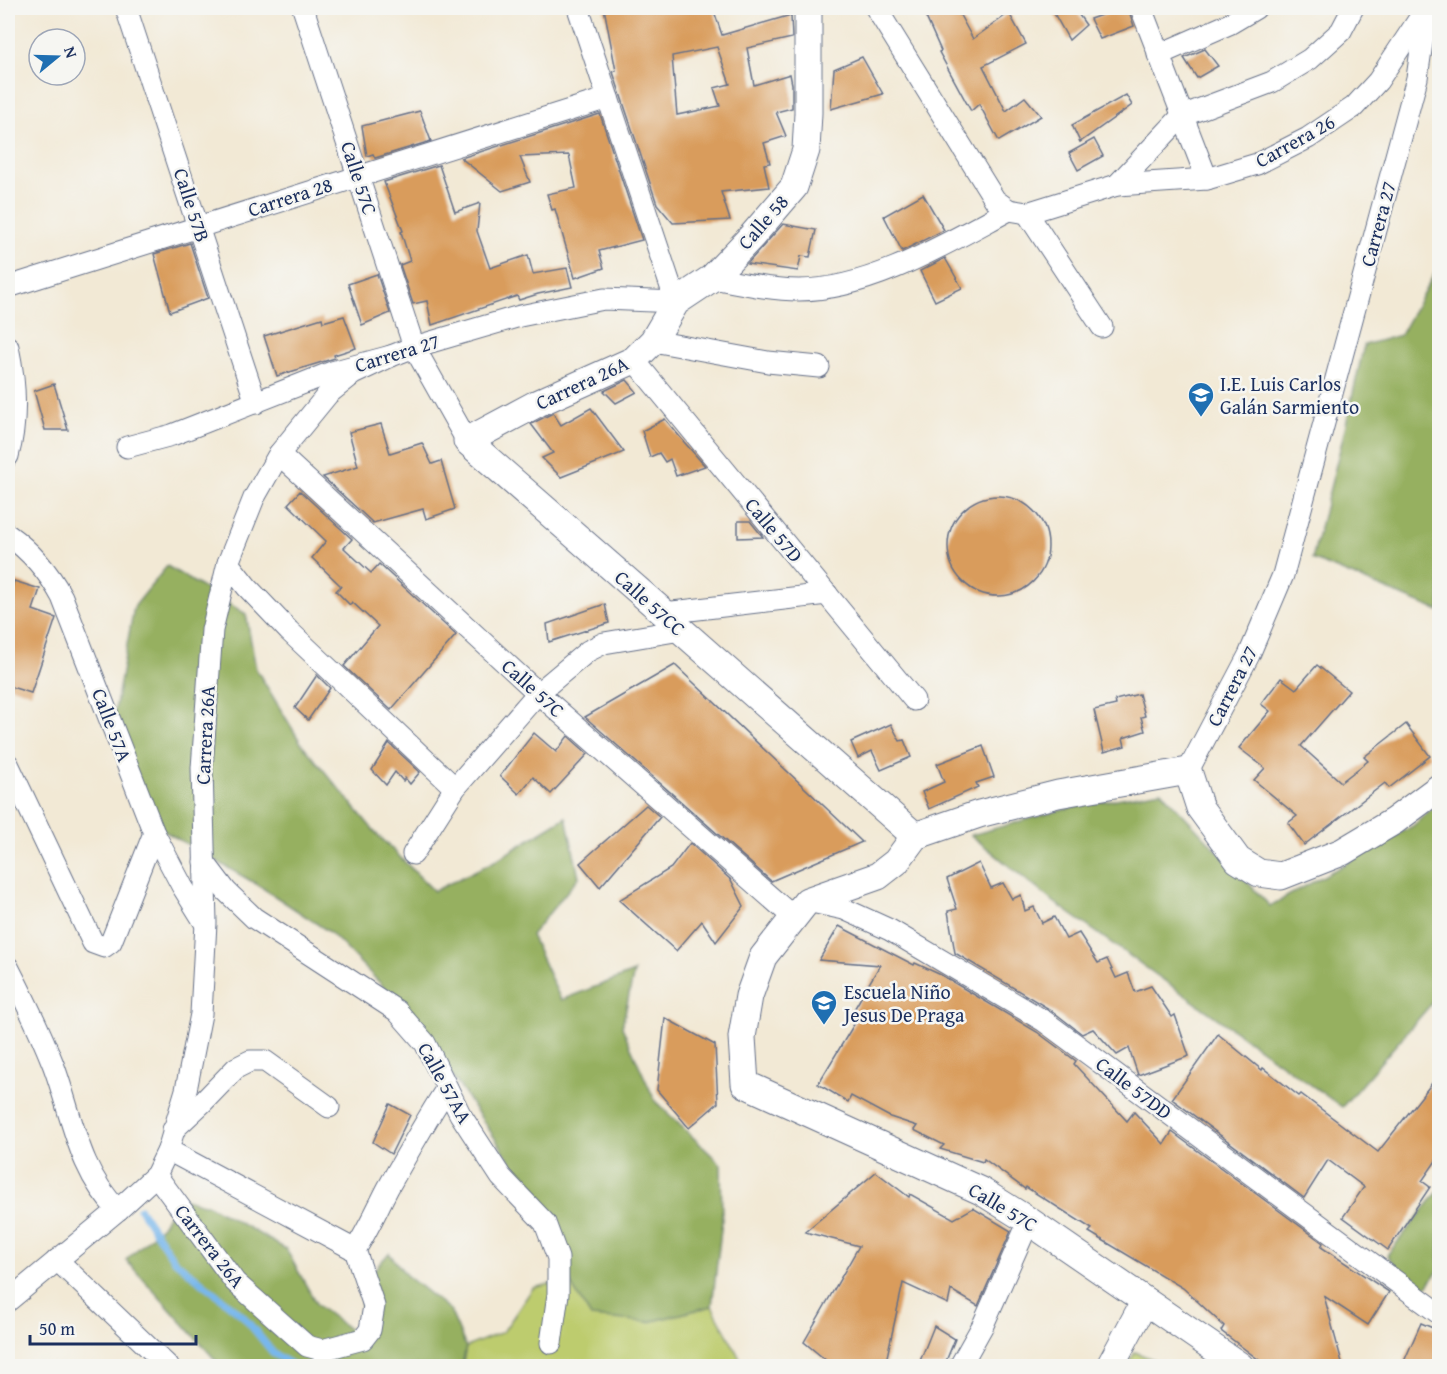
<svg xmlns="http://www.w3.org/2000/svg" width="1447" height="1374" viewBox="0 0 1447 1374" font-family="'Gentium Book Plus',serif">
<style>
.green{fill:#bdcc6e;stroke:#6c7e66;stroke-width:1.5}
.forest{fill:#96b061;stroke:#587060;stroke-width:1.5}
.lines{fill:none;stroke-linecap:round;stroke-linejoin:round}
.stream{stroke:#78b7ec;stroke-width:7}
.building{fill:#d99c5c;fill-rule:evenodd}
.minor-casing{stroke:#667088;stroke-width:23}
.tertiary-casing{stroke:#667088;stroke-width:29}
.minor{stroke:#fff;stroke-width:21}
.tertiary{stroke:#fff;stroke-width:27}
.labels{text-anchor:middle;stroke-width:5;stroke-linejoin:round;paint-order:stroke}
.street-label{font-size:20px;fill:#1b2f5e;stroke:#f6f6f2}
.poi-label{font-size:20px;fill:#1b2f5e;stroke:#f6f6f2;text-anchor:start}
</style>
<rect width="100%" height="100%" fill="#f6f6f2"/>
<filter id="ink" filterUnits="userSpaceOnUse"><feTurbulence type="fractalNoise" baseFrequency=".0167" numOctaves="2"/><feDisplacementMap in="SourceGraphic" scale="12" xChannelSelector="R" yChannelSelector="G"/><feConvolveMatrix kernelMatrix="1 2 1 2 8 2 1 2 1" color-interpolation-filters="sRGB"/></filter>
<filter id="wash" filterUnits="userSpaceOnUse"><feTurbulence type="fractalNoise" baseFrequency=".008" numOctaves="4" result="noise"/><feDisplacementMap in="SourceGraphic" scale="24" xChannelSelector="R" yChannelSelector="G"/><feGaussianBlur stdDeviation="1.35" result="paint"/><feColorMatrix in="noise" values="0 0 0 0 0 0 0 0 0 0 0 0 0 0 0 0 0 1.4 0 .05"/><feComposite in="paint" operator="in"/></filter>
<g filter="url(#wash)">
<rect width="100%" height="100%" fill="#f2e9d5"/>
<g class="green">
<polygon points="568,1280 649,1322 712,1306 744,1366 462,1366 466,1347 503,1332 533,1288"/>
<polygon points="1135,1352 1169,1366 1127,1366"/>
</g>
<g class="forest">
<polygon points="1439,265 1440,609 1439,611 1312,559 1342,441 1364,345 1400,335"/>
<polygon points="167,566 246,614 256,669 301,743 375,832 434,891 493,862 566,817 579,877 531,935 561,1000 634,972 622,1027 655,1101 721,1164 722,1221 712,1306 649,1322 591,1317 568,1280 554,1225 411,1015 331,933 258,885 145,820 113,721 134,607"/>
<polygon points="1161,791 1270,906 1413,826 1439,802 1439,995 1342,1107 1051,900 971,835 1072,807"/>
<polygon points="1437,1193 1440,1195 1439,1270 1420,1296 1387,1255"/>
<polygon points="178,1197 208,1205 286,1249 317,1305 355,1334 367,1278 389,1253 406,1275 450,1310 466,1347 462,1366 221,1366 126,1260 162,1226"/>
</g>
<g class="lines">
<polyline class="stream" points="140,1209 174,1260 243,1316 274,1354 295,1366"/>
</g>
<g id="blocks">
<g class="building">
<path d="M604,8H713L722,35L791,15L792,38L747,48L754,85L790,74L792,84V108L776,112L786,136L764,143L770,163L764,164L769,187L721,192L730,220L673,223L657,204L613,72L616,71ZM717,47L730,84L714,88L720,106L677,115L672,56Z"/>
<polygon points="940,8 956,8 973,39 1009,13 1026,44 983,66 1006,111 1025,97 1041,116 999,141 979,104 971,111 939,52 941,51 925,15"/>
<polygon points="1051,8 1074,8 1086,25 1069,40"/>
<polygon points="1121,8 1128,8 1134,26 1100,39 1090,19"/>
<polygon points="1205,49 1218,66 1197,78 1184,58"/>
<polygon points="862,57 883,94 831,109 834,69"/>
<polygon points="1126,95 1132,105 1080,142 1072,125"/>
<polygon points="420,111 431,141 375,158 373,154 367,156 362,126"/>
<polygon points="600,114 642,240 599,251 604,268 575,278 555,209 552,210 547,194 576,188 569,155 520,157 530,182 502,191 461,158"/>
<polygon points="1094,139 1103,156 1078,170 1069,153"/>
<polygon points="439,165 455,212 480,203 477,231 490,268 528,255 533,274 567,268 572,287 538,294 519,300 517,296 432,325 427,301 413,304 400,265 410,261 401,232 403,231 384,182"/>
<polygon points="923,194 944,230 902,251 884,216"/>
<polygon points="783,224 816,230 810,257 801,256 798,271 747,264"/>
<polygon points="190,243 208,298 170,312 154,254"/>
<polygon points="945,258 962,288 935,301 920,271"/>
<polygon points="377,274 390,313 362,325 348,284"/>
<polygon points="344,316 356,348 334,355 335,358 277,376 264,336 322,318 323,322"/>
<polygon points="627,380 637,392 616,403 604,391"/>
<polygon points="54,384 68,430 45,430 34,391"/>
<polygon points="591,408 624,452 561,477 542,458 553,453 531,424 553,413 561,425"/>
<polygon points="665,419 684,442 705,466 676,476 670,459 665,462 659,453 650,457 642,431"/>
<polygon points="381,424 390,453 422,443 432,464 441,461 455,509 426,519 423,509 373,523 323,477 358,466 349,432"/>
<polygon points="300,491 352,539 344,548 371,573 379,564 456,635 391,710 344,666 378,626 352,602 350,605 336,591 341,586 312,558 326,541 288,504"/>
<circle cx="998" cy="546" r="50"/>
<polygon points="738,521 750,521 763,537 738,538"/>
<polygon points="14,581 40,589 33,610 56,618 31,693 8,686 8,602"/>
<polygon points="605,604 609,623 549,642 547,624"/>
<polygon points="675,665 862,842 771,881 585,717"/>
<polygon points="1317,665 1349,691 1301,746 1341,782 1368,761 1364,757 1406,724 1430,756 1389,788 1385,783 1304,845 1288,823 1297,816 1254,780 1265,768 1239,748 1270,711 1261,704 1281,678 1296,689"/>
<polygon points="317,675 330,688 308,720 295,708"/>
<polygon points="1139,694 1145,716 1141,717 1145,731 1123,738 1125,746 1104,752 1094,710 1116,705 1115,700"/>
<polygon points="891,724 900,741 904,740 911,757 881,770 872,751 858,758 851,742"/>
<polygon points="534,733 556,752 568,736 588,754 551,794 533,777 519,794 500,776"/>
<polygon points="389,743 420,772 410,784 405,778 403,781 395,772 386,785 372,770"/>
<polygon points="983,746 994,777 976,783 978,787 929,809 922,792 944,782 937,764"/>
<polygon points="646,805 660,817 600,887 580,863"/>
<polygon points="690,843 731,880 744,906 716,942 702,921 676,951 619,900 671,868"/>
<polygon points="979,863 991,888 1003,883 1012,899 1021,895 1025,911 1034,907 1042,923 1054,917 1066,939 1079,933 1098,963 1107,959 1116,978 1128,973 1135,992 1151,986 1172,1017 1175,1015 1189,1056 1138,1075 1129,1048 1117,1055 1093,1029 1082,1034 1051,1010 955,953 948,911 957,909 947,879"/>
<polygon points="839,926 914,965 915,963 941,975 1037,1032 1076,1061 1074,1064 1127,1121 1134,1112 1164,1144 1172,1132 1323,1243 1321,1247 1389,1292 1368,1325 1324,1296 1343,1366 1267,1366 1221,1331 1224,1326 1183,1288 1089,1232 1092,1229 1026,1187 1025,1189 984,1159 983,1162 940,1149 944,1145 914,1130 917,1126 890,1117 851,1096 848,1102 818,1084 856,1021 849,1018 880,965 819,960"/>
<polygon points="665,1018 715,1045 718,1103 689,1128 657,1090"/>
<polygon points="1218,1034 1262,1070 1263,1068 1299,1096 1301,1094 1378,1152 1440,1073 1440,1155 1422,1181 1430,1187 1388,1250 1343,1217 1364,1187 1328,1160 1304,1198 1172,1099"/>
<polygon points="390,1104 410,1115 391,1154 373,1142"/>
<polygon points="876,1172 909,1197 910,1194 954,1219 973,1208 1011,1231 978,1306 951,1290 948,1304 903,1283 885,1366 833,1366 804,1342 859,1246 805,1232"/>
<polygon points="1421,1323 1440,1331 1440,1366 1402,1366"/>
<polygon points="934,1326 955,1339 944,1366 918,1366"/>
</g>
</g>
</g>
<g filter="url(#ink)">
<use href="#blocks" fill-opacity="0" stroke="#667088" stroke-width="1.5"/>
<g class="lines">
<g class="minor-casing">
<g id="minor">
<polyline points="126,8 256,403"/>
<polyline points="303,8 414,347 467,441"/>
<polyline points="876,8 995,200 1009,210 1027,213 1117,185 1207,179 1257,164 1308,138 1354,107 1378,81 1425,10"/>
<polyline points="1141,8 1207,179"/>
<polyline points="1158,55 1229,24 1256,8"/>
<polyline points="1117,185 1182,116 1272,82 1310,59 1341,31 1353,8"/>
<polyline points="1027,213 1102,327"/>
<path d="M712,278C740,283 770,290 799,290C870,290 947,243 1009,210"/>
<polyline points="8,287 608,98"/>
<polyline points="653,341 768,362 819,367"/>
<path d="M8,347C16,384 18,419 8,456"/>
<polyline points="634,360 914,700"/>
<polyline points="127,447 172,435 332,372 391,356 414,347 520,316 604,299 676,302 578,8"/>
<polyline points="279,454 538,693 793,917"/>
<path d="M8,535C32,552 48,571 62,597L154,833L182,886L205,923"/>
<polyline points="228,563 247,587 289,631 455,788"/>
<polyline points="664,613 827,594"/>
<polyline points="8,764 93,943 104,947 111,942 154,833"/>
<polyline points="1188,771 1249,655 1283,575 1417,78 1427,8"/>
<polyline points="413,854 455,788 538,693 588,651 604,643 681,630"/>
<polyline points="204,862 226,891 254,918 397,1011 425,1043 460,1114 501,1177 545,1223 558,1258 558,1294 551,1343"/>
<polyline points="807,901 844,909 890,930 1044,1021 1440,1314"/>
<path d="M8,967C24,998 40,1031 53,1064C72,1114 78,1171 118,1210"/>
<polyline points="173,1130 204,1101 236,1068 250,1061 265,1061 329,1107"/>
<polyline points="168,1150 355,1250"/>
<path d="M156,1175L235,1282L307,1346L322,1350L363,1339L370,1330L374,1306L355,1250C368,1230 377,1209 388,1188C407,1154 426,1120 447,1088"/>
<polyline points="57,1260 168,1366"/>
<polyline points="8,1301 118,1210 156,1175 168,1150 186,1090 201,1014 206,923 202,768 212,630 228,563 254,498 279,454 328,394 353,374 391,356"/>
<polyline points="960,1366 983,1325 1029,1221"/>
</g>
</g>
<g class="tertiary-casing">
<g id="tertiary">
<polyline points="808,8 808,113 806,150 794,187 752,236 712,278 676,302 653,341 634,360 538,403 467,441 664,613 681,630 915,836"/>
<polyline points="1110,1366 1145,1301"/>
<polyline points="1240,1366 1029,1221 981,1191 745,1084 742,1037 749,996 763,957 807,901 878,876 896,862 915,836 979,814 1058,794 1188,771 1200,808 1238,860 1259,873 1281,876 1342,852 1394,821 1440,787"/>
</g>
</g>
<use href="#minor" class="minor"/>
<use href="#tertiary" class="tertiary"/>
</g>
</g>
<defs>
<g id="school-pin" transform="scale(1.35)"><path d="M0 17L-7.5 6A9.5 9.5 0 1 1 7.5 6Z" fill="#1f6fb2" stroke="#f6f6f2"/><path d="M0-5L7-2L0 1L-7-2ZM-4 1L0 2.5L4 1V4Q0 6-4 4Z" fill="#fff"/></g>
</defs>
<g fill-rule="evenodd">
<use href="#school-pin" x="1201" y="395"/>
<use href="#school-pin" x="824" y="1003"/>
</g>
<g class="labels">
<g class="street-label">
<text transform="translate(1295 141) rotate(-29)" y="7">Carrera 26</text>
<text transform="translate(359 178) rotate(72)" y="7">Calle 57C</text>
<text transform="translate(290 197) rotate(-18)" y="7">Carrera 28</text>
<text transform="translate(192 205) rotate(72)" y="7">Calle 57B</text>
<text transform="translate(763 222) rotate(-49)" y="7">Calle 58</text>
<text transform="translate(1378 224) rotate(-75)" y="7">Carrera 27</text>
<text transform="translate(397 353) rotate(-17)" y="7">Carrera 27</text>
<text transform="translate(582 383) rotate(-25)" y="7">Carrera 26A</text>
<text transform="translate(774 530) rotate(50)" y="7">Calle 57D</text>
<text transform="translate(650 603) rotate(42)" y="7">Calle 57CC</text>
<text transform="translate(1232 686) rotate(-63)" y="7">Carrera 27</text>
<text transform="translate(533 688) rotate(42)" y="7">Calle 57C</text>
<text transform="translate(112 725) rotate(69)" y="7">Calle 57A</text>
<text transform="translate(205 735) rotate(-87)" y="7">Carrera 26A</text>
<text transform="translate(445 1083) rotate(61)" y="7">Calle 57AA</text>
<text transform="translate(1134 1088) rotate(37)" y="7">Calle 57DD</text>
<text transform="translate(1003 1207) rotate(31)" y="7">Calle 57C</text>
<text transform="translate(210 1246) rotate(52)" y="7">Carrera 26A</text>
</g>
<g class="poi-label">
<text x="1220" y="391">I.E. Luis Carlos<tspan x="1220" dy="23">Galán Sarmiento</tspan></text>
<text x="844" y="999">Escuela Niño<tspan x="844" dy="23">Jesus De Praga</tspan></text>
</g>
</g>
<rect width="1447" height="1374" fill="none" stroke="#f6f6f2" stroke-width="30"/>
<g transform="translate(57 57) rotate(71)"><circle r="28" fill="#f6f6f2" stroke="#9ea6b7" stroke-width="1.5"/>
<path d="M0-4.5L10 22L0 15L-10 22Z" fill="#1f6fb2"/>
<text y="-9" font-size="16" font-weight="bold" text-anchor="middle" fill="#1b2f5e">N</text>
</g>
<path d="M30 1335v9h166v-9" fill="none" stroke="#1b2f5e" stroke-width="3"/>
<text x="39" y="1335" font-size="18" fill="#1b2f5e" stroke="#f6f6f2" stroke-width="4.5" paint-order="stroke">50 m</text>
</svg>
